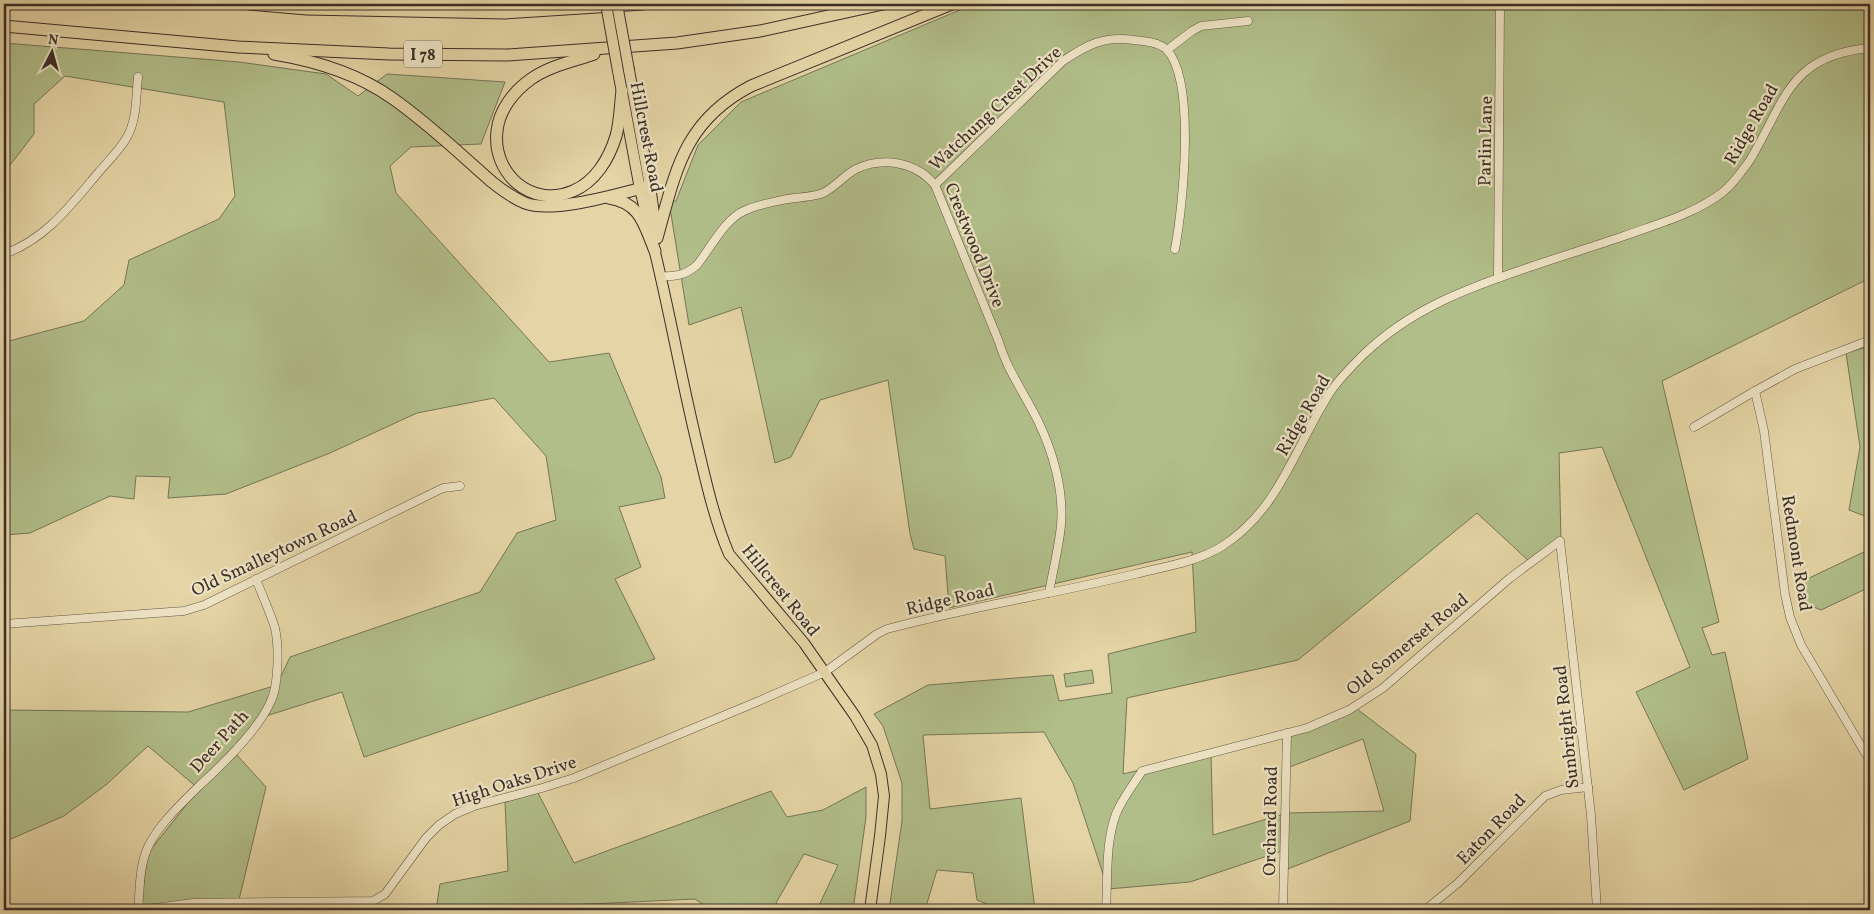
<svg xmlns="http://www.w3.org/2000/svg" width="1874" height="914" viewBox="0 0 1874 914" font-family="Vollkorn,serif">
<style>
.green{fill:#b1be89;stroke:#767658}
.lines{fill:none;stroke-linecap:round;stroke-linejoin:round}
.minor-casing{stroke:#655847;stroke-width:9}
.major-casing{stroke:#3a2e27;stroke-width:12}
.highway-casing{stroke:#3a2e27;stroke-width:13}
.minor{stroke:#eee4c5;stroke-width:8}
.major{stroke:#e5d5a6;stroke-width:10}
.highway{stroke:#e5d5a6;stroke-width:11}
.major-bridge-casing{stroke:#3a2e27;stroke-width:12;stroke-linecap:butt}
.major-bridge{stroke:#e5d5a6;stroke-width:10}
.labels{text-anchor:middle;stroke-width:4.5;stroke-linejoin:round;paint-order:stroke}
.shield{fill:#eee4c5;stroke:#706556;stroke-width:1}
.shield-label{font-size:16px;font-weight:bold;fill:#3a2e27}
.street-label{font-size:18px;fill:#3a2e27;stroke:#eee4c5}
</style>
<rect width="100%" height="100%" fill="#e5d5a6"/>
<filter id="stains"><feTurbulence type="fractalNoise" baseFrequency=".004" numOctaves="4"/><feColorMatrix values="0 0 0 0 .2 0 0 0 0 .09 0 0 0 0 .02 0 0 0 .5 -.17"/></filter>
<radialGradient id="worn" r=".72"><stop offset=".6" stop-color="#630" stop-opacity="0"/><stop offset="1" stop-color="#630" stop-opacity=".3"/></radialGradient>
<g class="green">
<polygon points="974,4 1870,4 1870,278 1662,381 1719,622 1702,628 1712,655 1725,652 1748,759 1684,790 1636,692 1690,667 1602,447 1559,453 1561,541 1531,563 1477,513 1298,660 1127,698 1123,774 1211,753 1213,835 1287,813 1384,811 1363,739 1287,768 1290,736 1357,709 1416,754 1410,821 1285,870 1285,850 1190,882 1108,889 1073,783 1044,732 923,735 930,809 1021,798 1035,910 1002,910 977,900 973,873 937,870 925,910 889,910 902,821 902,783 883,726 874,714 928,685 1053,675 1059,701 1112,693 1108,654 1196,632 1192,552 949,608 945,556 914,549 910,534 888,380 820,400 791,457 775,463 741,307 689,325 669,202 676,201 698,145 741,102"/>
<polygon points="4,43 239,62 326,74 358,96 387,74 505,82 481,144 411,147 390,166 396,193 549,362 609,353 661,477 665,498 619,507 641,567 615,579 655,659 364,757 342,692 266,716 236,754 266,787 238,904 170,910 140,910 148,853 199,789 148,746 107,784 64,816 4,842 4,710 188,712 277,685 290,657 480,592 517,533 556,520 546,456 494,398 417,413 330,453 226,494 168,498 170,477 136,476 134,499 110,496 30,533 4,535 4,333 9,341 84,321 124,285 129,260 219,219 235,196 224,102 65,76 34,104 34,134 7,169 4,169"/>
<polygon points="1870,346 1870,518 1849,510 1860,447 1846,353"/>
<polygon points="1870,549 1870,587 1821,610 1800,601 1805,580"/>
<polygon points="1092,670 1094,683 1066,687 1064,674"/>
<polygon points="866,787 866,817 853,910 817,910 838,865 804,854 776,903 786,910 711,910 695,899 569,905 551,910 436,910 440,884 508,871 505,802 538,793 574,863 771,791 787,817 823,810"/>
</g>
<g class="lines">
<g class="minor-casing">
<g id="minor">
<polyline points="1167,50 1192,31 1201,26 1248,21"/>
<path d="M935,185L1063,61C1088,44 1104,36 1134,40C1144,41 1159,42 1167,50C1196,81 1183,207 1175,249"/>
<path d="M4,254C45,240 71,205 98,173C108,161 120,150 127,137C137,120 136,96 138,77"/>
<path d="M661,276C675,277 686,275 697,265C710,249 725,219 744,211C758,204 773,202 788,199C798,197 818,197 825,192C836,186 845,175 856,169C883,156 916,162 935,185L999,342C1007,370 1025,394 1038,421C1053,452 1064,490 1061,525C1059,547 1053,570 1049,593"/>
<polyline points="1498,278 1500,4"/>
<polyline points="1755,391 1764,431 1785,594 1790,617 1801,645 1870,761"/>
<polyline points="1694,427 1755,391 1795,369 1870,340"/>
<polyline points="4,624 184,611 204,605 443,488 460,486"/>
<path d="M138,910C140,890 139,866 148,847C159,824 181,804 199,786C221,766 258,730 270,703C279,686 279,647 275,628C270,612 262,595 256,579"/>
<path d="M140,910L193,903L373,901L385,894L426,838L439,825L455,814L474,806L542,788L574,778L759,701L825,672L877,634L887,629C969,607 1053,594 1135,574C1163,567 1196,562 1221,547C1280,510 1295,446 1331,391C1340,378 1352,366 1363,355C1411,309 1465,289 1527,268C1559,257 1592,247 1624,236C1657,224 1695,214 1723,192C1734,183 1742,171 1750,160C1785,102 1789,55 1870,48"/>
<path d="M1106,910C1108,879 1105,843 1116,814C1122,799 1133,785 1142,771L1307,728L1349,710L1383,688L1510,578L1560,541L1591,815L1597,910"/>
<polyline points="1283,910 1287,733"/>
<polyline points="1425,910 1458,883 1545,796 1561,790 1588,787"/>
</g>
</g>
<g class="major-casing">
<g id="major">
<polyline points="629,70 650,186 657,235"/>
<polyline points="618,71 640,189 650,230"/>
<path d="M653,244C670,313 682,383 699,452C707,486 715,521 729,554L804,643L855,716L872,745L881,774L884,796L880,836L870,910"/>
</g>
</g>
<g class="highway-casing">
<g id="highway">
<polyline points="249,4 307,9 505,13 643,4"/>
<polyline points="4,26 238,47 389,54 507,55 677,43 760,31 883,4"/>
<path d="M274,54C316,61 357,73 392,98C428,123 460,154 492,182C502,190 513,198 525,203C553,214 621,193 650,186"/>
<path d="M594,54C574,61 549,66 531,79C514,91 499,110 497,131C492,173 531,209 573,191C595,182 609,159 616,136C620,122 620,106 622,91"/>
<path d="M609,198C641,203 644,225 655,251"/>
<path d="M657,238C676,170 684,121 751,86L952,4"/>
</g>
</g>
<use href="#minor" class="minor"/>
<use href="#major" class="major"/>
<use href="#highway" class="highway"/>
<g class="major-bridge-casing">
<g id="major-bridge">
<polyline points="606,4 618,71"/>
<polyline points="617,4 629,70"/>
</g>
</g>
<use href="#major-bridge" class="major-bridge"/>
</g>
<g class="labels">
<rect class="shield" x="404" y="40.5" width="38" height="27" rx="4"/>
<g class="shield-label">
<text x="423" y="60">I 78</text>
</g>
<g class="street-label">
<text transform="translate(995 108) rotate(-43)" y="6">Watchung Crest Drive</text>
<text transform="translate(1751 124) rotate(-60)" y="6">Ridge Road</text>
<text transform="translate(647 137) rotate(79)" y="6">Hillcrest Road</text>
<text transform="translate(1485 141) rotate(-89)" y="6">Parlin Lane</text>
<text transform="translate(975 245) rotate(68)" y="6">Crestwood Drive</text>
<text transform="translate(1303 415) rotate(-60)" y="6">Ridge Road</text>
<text transform="translate(274 553) rotate(-25)" y="6">Old Smalleytown Road</text>
<text transform="translate(1797 553) rotate(81)" y="6">Redmont Road</text>
<text transform="translate(781 590) rotate(51)" y="6">Hillcrest Road</text>
<text transform="translate(950 599) rotate(-13)" y="6">Ridge Road</text>
<text transform="translate(1407 644) rotate(-39)" y="6">Old Somerset Road</text>
<text transform="translate(1566 727) rotate(-96)" y="6">Sunbright Road</text>
<text transform="translate(219 741) rotate(-48)" y="6">Deer Path</text>
<text transform="translate(514 781) rotate(-18)" y="6">High Oaks Drive</text>
<text transform="translate(1270 821) rotate(-89)" y="6">Orchard Road</text>
<text transform="translate(1491 829) rotate(-46)" y="6">Eaton Road</text>
</g>
</g>
<rect width="1874" height="914" fill="none" stroke="#e5d5a6" stroke-width="20"/>
<rect x="5" y="5" width="1864" height="904" fill="none" stroke="#3a2e27" stroke-width="2.5"/>
<rect x="10" y="10" width="1854" height="894" fill="none" stroke="#3a2e27"/>
<g transform="translate(52 52) rotate(6)" stroke="#eee4c5" stroke-width="4" paint-order="stroke">
<path d="M0-4L9 19L0 12L-9 19Z" fill="#3a2e27"/>
<text y="-8" font-size="14" font-weight="bold" text-anchor="middle" fill="#3a2e27">N</text>
</g>
<rect width="100%" height="100%" filter="url(#stains)"/>
<rect width="100%" height="100%" fill="url(#worn)"/>
</svg>
